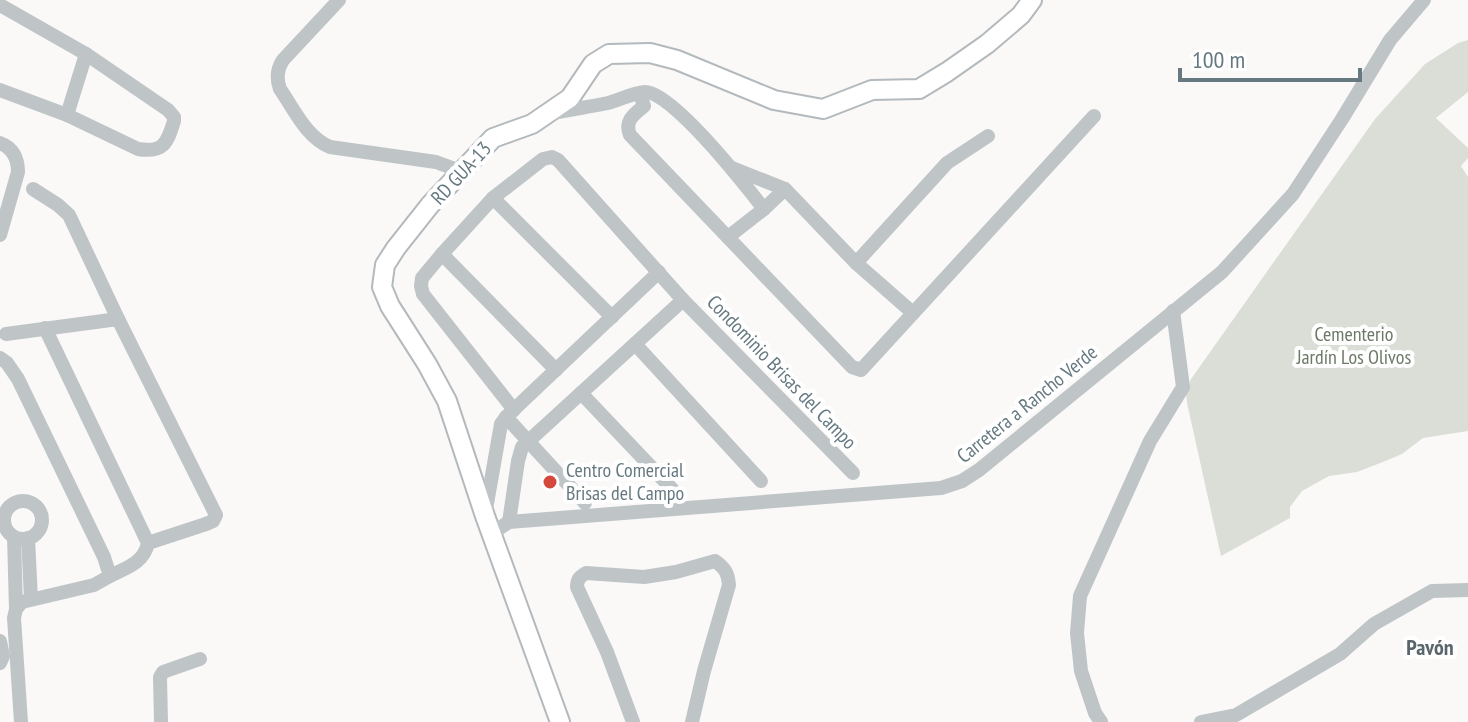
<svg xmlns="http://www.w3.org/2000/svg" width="1468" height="722" viewBox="0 0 1468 722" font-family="'PT Sans Narrow',sans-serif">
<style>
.green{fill:#dbded7}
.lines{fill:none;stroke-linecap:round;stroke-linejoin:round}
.major-casing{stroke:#b3b9bc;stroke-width:22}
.minor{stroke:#bfc5c7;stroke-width:14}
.major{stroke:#fff;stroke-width:18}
.poi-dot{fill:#d5493c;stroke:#fff;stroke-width:3}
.labels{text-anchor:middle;stroke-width:8;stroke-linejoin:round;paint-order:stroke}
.street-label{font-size:20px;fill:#667980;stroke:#fff}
.park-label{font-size:20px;fill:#6c7966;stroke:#fff}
.poi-label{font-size:20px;fill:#667980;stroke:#fff;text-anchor:start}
.neighbourhood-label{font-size:22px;font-weight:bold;fill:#59666c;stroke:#fff}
</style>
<rect width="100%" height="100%" fill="#faf9f8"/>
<polygon class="green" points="1468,40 1468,92 1436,118 1468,148 1468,158 1461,166 1468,177 1468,431 1423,438 1402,454 1383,462 1357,472 1329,476 1302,491 1290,507 1290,518 1221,556 1187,403 1186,394 1191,379 1375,119 1425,64 1458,43"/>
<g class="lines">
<g class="major-casing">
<polyline id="major" points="560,722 485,516 447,401 427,364 390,306 382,287 385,265 396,248 430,205 493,138 532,124 570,98 593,64 609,54 650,53 677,60 774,100 823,109 872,90 919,89 947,72 987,44 1021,15 1032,0"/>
</g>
<g class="minor">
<path d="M339,0L283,60C277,69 276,78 280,89C294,109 306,137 330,147L436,162L463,172"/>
<path d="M0,5L86,54L168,110L174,117V121C167,144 163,153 138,149L67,115L0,90"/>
<path d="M640,94L644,106C634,114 624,121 630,135L852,367L861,370L1094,116"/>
<path d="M553,113C571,109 590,107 608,103C620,100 632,93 645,92C672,91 746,186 764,209"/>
<polyline points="67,115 86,54"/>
<path d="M0,143C13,148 18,159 18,172L0,235"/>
<polyline points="732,168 785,189 856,263 913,313"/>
<polyline points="33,189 58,205 69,215 118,319 216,515 213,521 206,524 148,543"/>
<polyline points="493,198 612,317"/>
<polyline points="728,237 764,209 785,189"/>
<polyline points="442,254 556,370"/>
<polyline points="856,263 947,163 988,136"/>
<path d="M45,328L148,543C144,563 126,568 110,576"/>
<polyline points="6,334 118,319"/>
<polyline points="635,344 761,481"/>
<polyline points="0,358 7,363 18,379 104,557 110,576 94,585 22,602 16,609 14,618 21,722"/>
<polyline points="581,393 673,490"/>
<polyline points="514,410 423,294 421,286 422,278 442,254 493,198 543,159 552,157 558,160 683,300 853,473"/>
<polyline points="506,417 585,503"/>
<circle cx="23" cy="520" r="19"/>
<polyline points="485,515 501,424 506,417 659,272"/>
<polyline points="509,522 518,461 522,447 683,300"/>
<polyline points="492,533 509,522 941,488 962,481 979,470 1222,272 1293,194 1342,119 1390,40 1424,0"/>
<polyline points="14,537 16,609"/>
<polyline points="28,538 31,599"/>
<polyline points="0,641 3,656 0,663"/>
<polyline points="161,722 160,677 163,672 200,659"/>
<path d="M633,722L607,652L577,587C577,580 579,577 586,573L644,577L676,572L715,561C725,568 728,573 729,585L704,671L692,722"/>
<polyline points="1101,722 1095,713 1081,671 1077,633 1080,596 1150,441 1183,387 1173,311"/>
<polyline points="1201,722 1236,715 1340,654 1374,624 1432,591 1468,590"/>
</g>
<use href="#major" class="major"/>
</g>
<circle class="poi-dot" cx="550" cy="482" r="8"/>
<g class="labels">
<g class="street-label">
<text transform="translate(461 173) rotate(-47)" y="7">RD GUA-13</text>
<text transform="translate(782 372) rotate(46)" y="7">Condominio Brisas del Campo</text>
<text transform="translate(1027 404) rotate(-39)" y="7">Carretera a Rancho Verde</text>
</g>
<g class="park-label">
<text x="1354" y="341">Cementerio<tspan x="1354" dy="23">Jardín Los Olivos</tspan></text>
</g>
<g class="poi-label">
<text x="566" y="477">Centro Comercial<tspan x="566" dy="23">Brisas del Campo</tspan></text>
</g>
<g class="neighbourhood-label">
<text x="1430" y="655">Pavón</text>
</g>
</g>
<path d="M1180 68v12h180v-12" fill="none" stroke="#667980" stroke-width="4"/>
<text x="1192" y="68" font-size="24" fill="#667980" stroke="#ffffff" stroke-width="6" paint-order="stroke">100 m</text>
</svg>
